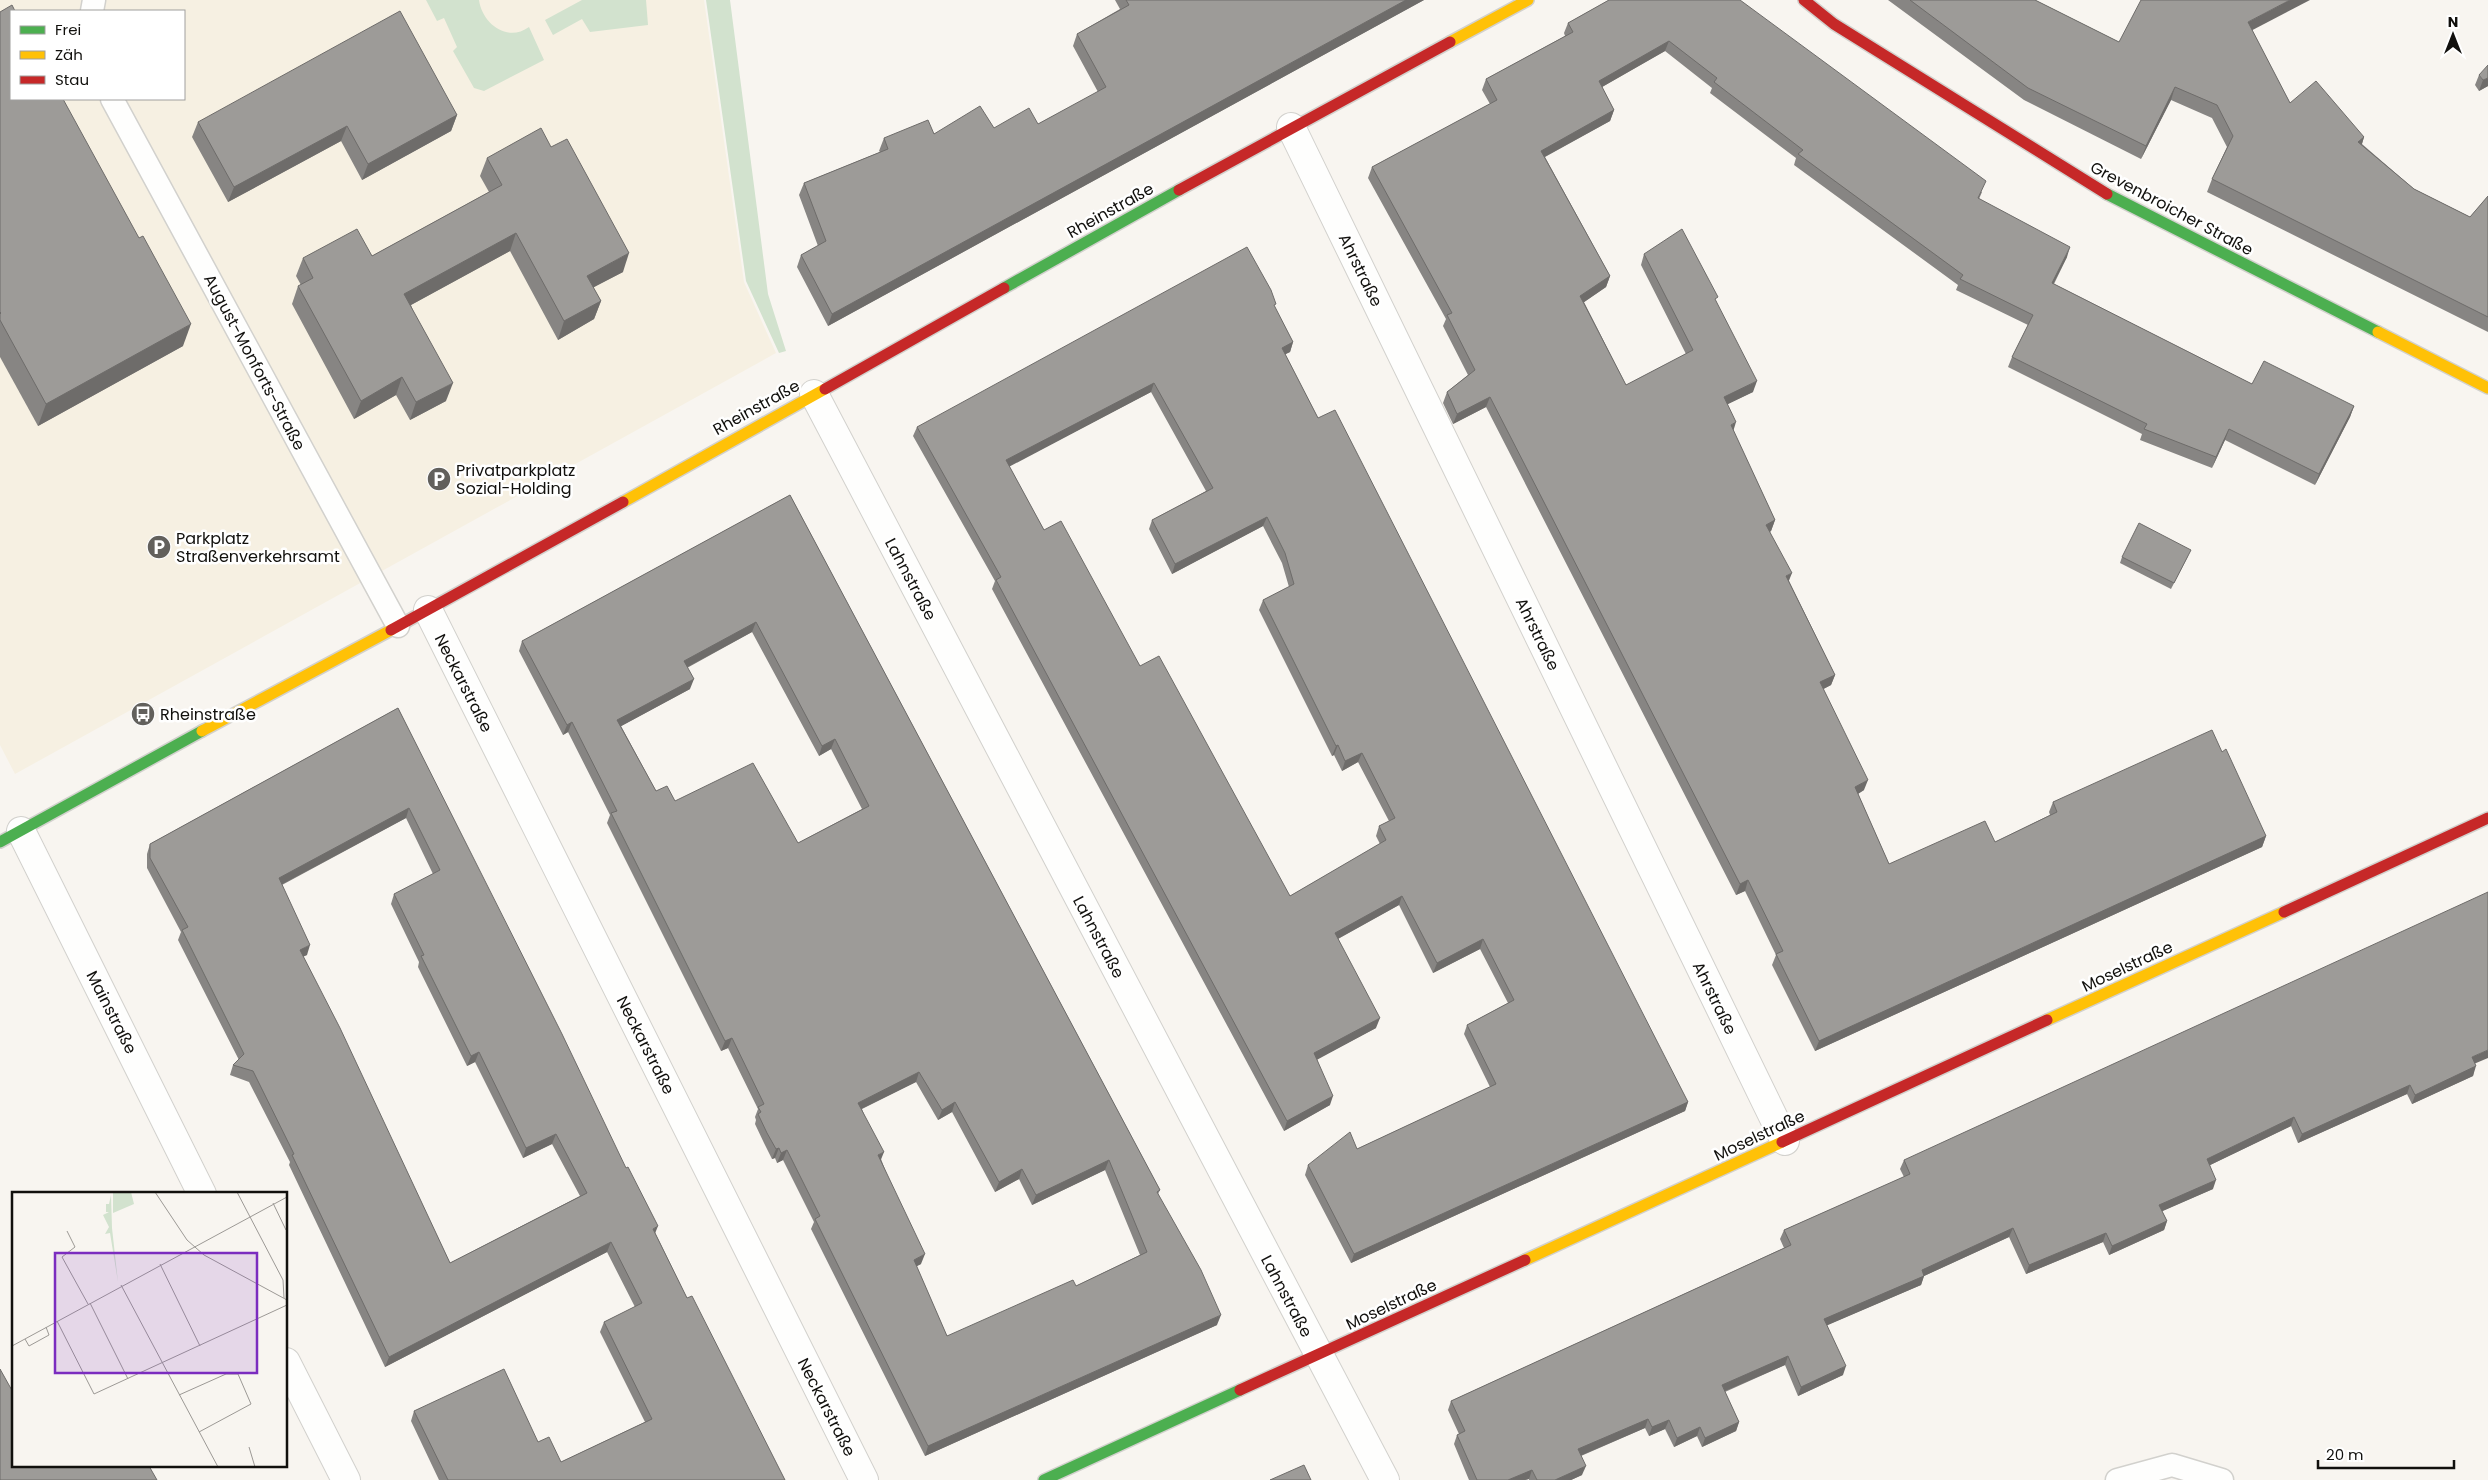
<svg xmlns="http://www.w3.org/2000/svg" width="2488" height="1480" viewBox="0 0 2488 1480" font-family="Poppins,sans-serif">
<style>
.commercial{fill:#f6f0e2;fill-rule:evenodd}
.green{fill:#d2e2ce}
.lines{fill:none;stroke-linecap:round;stroke-linejoin:round}
.lane-casing{stroke:#d2d1cd;stroke-width:25}
.street-casing{stroke:#d2d1cd;stroke-width:30}
.fast-casing{stroke:#d2d1cd;stroke-width:14}
.slow-casing{stroke:#d2d1cd;stroke-width:14}
.jam-casing{stroke:#d2d1cd;stroke-width:14}
.lane{stroke:#fefefd;stroke-width:22}
.street{stroke:#fefefd;stroke-width:28}
.fast{stroke:#4caf50;stroke-width:11}
.slow{stroke:#ffc107;stroke-width:11}
.jam{stroke:#c62828;stroke-width:11}
.wall{fill:#878583;fill-rule:evenodd}
.shaded-wall{fill:#6e6c6a}
.building{fill:#9d9b98;stroke:#6e6c6a;fill-rule:evenodd}
.labels{text-anchor:middle;stroke-width:5;stroke-linejoin:round;paint-order:stroke}
.street-label{font-size:16px;fill:#11100d;stroke:#fff}
.poi-label{font-size:16px;fill:#11100d;stroke:#fff;text-anchor:start}
.inset-road{fill:none;stroke:#9c9995;stroke-width:1}
.view{fill:#7b2cbf;fill-opacity:0.15;stroke:#7b2cbf;stroke-width:2.5}
.inset-edge{fill:none;stroke:#11100d;stroke-width:2.5}
</style>
<rect width="100%" height="100%" fill="#f8f5f0"/>
<path class="commercial" d="M0,0H704L744,282L776,353L15,774L0,745ZM11,11H184V99H11Z"/>
<g class="green">
<path d="M426,0H479C482,23 507,43 529,27L544,60L484,91L474,88L453,51L457,47L444,18L437,21Z"/>
<polygon points="582,0 646,0 648,25 590,32 582,19 553,35 545,20"/>
<polygon points="706,0 730,0 768,294 786,351 779,353 746,281"/>
</g>
<g class="lines">
<g class="lane-casing">
<g id="lane">
<polyline points="92,11 94,0"/>
<polyline points="112,99 398,626"/>
<polyline points="2117,1480 2172,1465 2222,1480"/>
</g>
</g>
<g class="street-casing">
<g id="street">
<polyline points="1291,127 1785,1141"/>
<polyline points="814,394 1385,1480"/>
<polyline points="428,610 864,1480"/>
<polyline points="21,831 202,1194"/>
<polyline points="286,1362 346,1480"/>
</g>
</g>
<g class="fast-casing">
<g id="fast">
<polyline points="2107,194 2378,332"/>
<polyline points="1004,288 1179,190"/>
<polyline points="0,842 202,731"/>
<polyline points="1044,1480 1240,1390"/>
</g>
</g>
<g class="slow-casing">
<g id="slow">
<polyline points="1450,42 1528,0"/>
<polyline points="2378,332 2488,388"/>
<polyline points="623,502 825,389"/>
<polyline points="202,731 391,630"/>
<polyline points="2047,1020 2284,912"/>
<polyline points="1525,1260 1782,1142"/>
</g>
</g>
<g class="jam-casing">
<g id="jam">
<polyline points="1804,0 1834,24 2107,194"/>
<polyline points="1179,190 1450,42"/>
<polyline points="825,389 1004,288"/>
<polyline points="391,630 623,502"/>
<polyline points="2284,912 2488,818"/>
<polyline points="1782,1142 2047,1020"/>
<polyline points="1240,1390 1525,1260"/>
</g>
</g>
<use href="#lane" class="lane"/>
<use href="#street" class="street"/>
<use href="#fast" class="fast"/>
<use href="#slow" class="slow"/>
<use href="#jam" class="jam"/>
</g>
<g class="wall">
<polygon points="1115,0 1424,0 828,326 797,267 801,255 818,246 799,195 804,183 880,152 879,151 884,138 1038,124 1098,92 1073,46 1077,34 1120,9"/>
<polygon points="1609,0 1982,192 1979,199 2067,257 2054,284 2252,384 2354,406 2350,417 2315,485 2225,440 2212,468 2140,440 2142,434 2008,367 2012,357 2028,325 1956,290 1958,285 1794,165 1796,158 1710,93 1712,88 1665,51 1602,87 1614,110 1610,121 1545,157 1610,276 1606,287 1584,302 1626,385 1686,354 1641,265 1644,254 1716,301 1753,392 1727,404 1733,430 1775,520 1771,531 1770,532 1789,581 1835,675 1831,685 1823,689 1864,790 1858,794 1889,864 1995,842 2050,815 2049,812 2053,802 2222,752 2266,836 2262,847 1815,1051 1772,965 1776,955 1745,891 1736,895 1486,407 1453,424 1443,403 1447,392 1468,375 1443,326 1446,319 1368,178 1372,167 1490,104 1482,90 1486,79 1565,36 1564,33 1568,23"/>
<polygon points="1888,0 2035,0 2119,42 2252,30 2290,103 2364,137 2362,144 2414,189 2470,217 2488,196 2488,332 2207,192 2212,179 2227,147 2212,118 2171,100 2141,159 2024,100"/>
<polygon points="0,12 183,346 38,426 0,357"/>
<polygon points="2479,75 2488,86 2479,91 2475,85"/>
<polygon points="457,115 451,131 362,180 341,141 228,202 192,137 198,122"/>
<polygon points="487,158 623,272 593,287 601,301 594,319 558,340 510,251 411,305 446,401 410,420 396,395 354,419 292,304 298,286 301,285 296,276 303,258 372,256 489,192 480,176"/>
<path d="M1275,308L1293,342L1290,352L1285,354L1318,418L1688,1102L1685,1111L1351,1263L1305,1175L1308,1165L1357,1149L1490,1087L1464,1034L1467,1025L1508,1003L1480,949L1433,973L1399,905L1338,939L1376,1028L1317,1059L1330,1105L1284,1131L992,589L995,581L913,436L917,427ZM1151,392L1206,491L1152,520L1149,529L1172,574L1263,526L1282,563L1289,587L1263,600L1259,610L1332,756L1334,755L1342,771L1358,762L1389,821L1379,826L1376,836L1380,844L1290,896L1140,666L1044,530L1009,466Z"/>
<path d="M790,495L1160,1190L1158,1194L1217,1325L925,1456L811,1229L814,1222L783,1160L777,1163L775,1158L772,1159L764,1143L755,1124L756,1120L755,1117L758,1109L728,1048L721,1051L607,823L610,815L568,732L563,735L519,651L522,641ZM752,632L819,756L831,749L862,809L798,843L675,801L656,791L621,726L690,689L687,668ZM916,1082L938,1120L952,1112L995,1192L1019,1179L1032,1205L1105,1170L1140,1255L1076,1286L947,1336L916,1266L921,1264L862,1109Z"/>
<polygon points="2188,556 2171,589 2120,563 2122,557"/>
<path d="M398,708L687,1298L785,1480H439L411,1421L414,1411L538,1442L561,1462L645,1422L600,1332L604,1322L635,1307L607,1252L385,1367L289,1165L290,1162L249,1082L230,1075L233,1065L239,1060L178,940L181,932L147,868V854L150,844ZM406,818L433,874L394,894L391,904L419,962L418,967L467,1066L475,1062L523,1158L552,1144L580,1196L450,1263L303,956L307,955L282,885Z"/>
<polygon points="2475,1064 2473,1076 2412,1104 2407,1094 2298,1143 2291,1126 2210,1165 2213,1189 2162,1211 2167,1221 2164,1230 2109,1255 2103,1242 2026,1274 2009,1237 1924,1276 1921,1285 1827,1325 1843,1375 1798,1396 1785,1365 1725,1392 1739,1422 1736,1431 1702,1447 1697,1436 1674,1447 1665,1429 1649,1436 1645,1428 1581,1456 1582,1475 1571,1480 1529,1480 1529,1479 1525,1480 1469,1480 1454,1444 1457,1435 1459,1434 1448,1410 1451,1401 1784,1248 1780,1239 1784,1230 1904,1177 1900,1169 1904,1160"/>
</g>
<g class="shaded-wall">
<polygon points="1406,0 1424,0 828,326 832,314"/>
<polygon points="2290,0 2310,0 2243,35 2248,22"/>
<polygon points="1669,41 1665,51 1595,91 1599,81"/>
<polygon points="2488,78 2488,86 2479,91 2483,80"/>
<polygon points="2175,87 2171,100 2141,159 2146,146"/>
<polygon points="1614,110 1610,121 1537,161 1541,151"/>
<polygon points="457,115 451,131 362,180 368,164"/>
<polygon points="347,126 341,141 228,202 234,187"/>
<polygon points="2364,137 2360,150 2358,142"/>
<polygon points="516,233 510,251 398,312 404,294"/>
<polygon points="2070,247 2067,257 2048,294 2052,283"/>
<polygon points="629,253 623,272 581,294 587,276"/>
<polygon points="1610,276 1606,287 1577,307 1580,296"/>
<polygon points="601,301 594,319 558,340 564,321"/>
<polygon points="191,324 183,346 38,426 46,404"/>
<polygon points="1293,342 1290,352 1278,358 1282,348"/>
<polygon points="402,377 396,395 354,419 361,401"/>
<polygon points="1757,381 1753,392 1720,408 1724,397"/>
<polygon points="453,383 446,401 410,420 416,402"/>
<polygon points="1154,383 1151,392 1003,470 1006,460"/>
<polygon points="1490,397 1486,407 1453,424 1457,414"/>
<polygon points="2354,406 2350,417 2315,485 2319,474"/>
<polygon points="1736,422 1733,432 1731,425"/>
<polygon points="2229,429 2225,440 2212,468 2216,457"/>
<polygon points="1267,517 1263,526 1172,574 1175,564"/>
<polygon points="1775,520 1771,531 1762,535 1766,525"/>
<polygon points="1792,573 1788,583 1786,576"/>
<polygon points="756,622 752,632 680,671 684,661"/>
<polygon points="1835,675 1831,685 1816,693 1820,682"/>
<polygon points="694,679 690,689 614,730 617,720"/>
<polygon points="572,722 568,732 563,735 567,725"/>
<polygon points="835,739 831,749 819,756 822,746"/>
<polygon points="1338,745 1334,755 1332,756 1336,746"/>
<polygon points="1362,753 1358,762 1342,771 1345,761"/>
<polygon points="1868,780 1864,790 1851,798 1855,787"/>
<polygon points="409,808 406,818 275,888 279,878"/>
<polygon points="2266,836 2262,847 1815,1051 1819,1041"/>
<polygon points="1748,880 1745,891 1736,895 1740,884"/>
<polygon points="1402,896 1399,905 1332,942 1335,933"/>
<polygon points="1483,939 1480,949 1433,973 1437,963"/>
<polygon points="310,945 307,955 296,960 300,950"/>
<polygon points="1380,1018 1376,1028 1311,1063 1314,1053"/>
<polygon points="732,1038 728,1048 721,1051 725,1041"/>
<polygon points="2488,1050 2488,1058 2469,1066 2472,1057"/>
<polygon points="479,1052 475,1062 467,1066 471,1056"/>
<polygon points="2476,1066 2473,1076 2412,1104 2415,1095"/>
<polygon points="919,1072 916,1082 855,1112 858,1103"/>
<polygon points="2410,1085 2407,1094 2298,1143 2302,1134"/>
<polygon points="1333,1096 1330,1105 1284,1131 1287,1121"/>
<polygon points="955,1102 952,1112 938,1120 942,1110"/>
<polygon points="1688,1102 1685,1111 1351,1263 1354,1254"/>
<polygon points="2294,1117 2291,1126 2204,1168 2207,1159"/>
<polygon points="556,1134 552,1144 523,1158 526,1148"/>
<polygon points="779,1148 775,1158 772,1159 776,1149"/>
<polygon points="787,1150 783,1160 777,1163 781,1153"/>
<polygon points="884,1152 880,1162 878,1155"/>
<polygon points="1109,1160 1105,1170 1032,1205 1036,1195"/>
<polygon points="1022,1169 1019,1179 995,1192 999,1182"/>
<polygon points="2216,1180 2213,1189 2156,1214 2159,1205"/>
<polygon points="2167,1221 2164,1230 2109,1255 2112,1246"/>
<polygon points="658,1226 654,1236 653,1229"/>
<polygon points="2013,1228 2009,1237 1924,1276 1921,1285 1821,1328 1824,1319 1922,1270"/>
<polygon points="2106,1233 2103,1242 2026,1274 2029,1265"/>
<polygon points="611,1242 607,1252 385,1367 389,1357"/>
<polygon points="925,1254 921,1264 910,1270 914,1260"/>
<polygon points="1221,1315 1217,1325 925,1456 928,1446"/>
<polygon points="1788,1356 1785,1365 1718,1394 1722,1385"/>
<polygon points="1846,1366 1843,1375 1798,1396 1801,1387"/>
<polygon points="1648,1419 1645,1428 1575,1458 1578,1449"/>
<polygon points="1669,1420 1665,1429 1649,1436 1652,1427"/>
<polygon points="1739,1422 1736,1431 1702,1447 1705,1438"/>
<polygon points="1700,1427 1697,1436 1674,1447 1677,1438"/>
<polygon points="1586,1466 1582,1475 1571,1480 1555,1480"/>
<polygon points="1532,1470 1529,1479 1525,1480 1508,1480"/>
</g>
<g class="building">
<polygon points="1126,0 1406,0 832,314 801,255 826,241 804,183 888,149 884,138 928,120 934,134 980,106 994,128 1029,108 1038,124 1106,87 1077,34 1129,5"/>
<polygon points="1609,0 1740,0 1986,181 1978,198 2070,247 2052,283 2252,384 2264,361 2354,406 2319,474 2229,429 2216,457 2144,429 2147,424 2012,357 2033,315 1960,279 1963,275 1798,154 1803,150 1714,82 1717,78 1669,41 1599,81 1614,110 1541,151 1610,276 1580,296 1626,385 1693,350 1644,254 1682,229 1718,297 1715,299 1757,381 1724,397 1736,422 1731,425 1775,520 1766,525 1792,573 1786,576 1835,675 1820,682 1868,780 1855,787 1889,864 1985,821 1995,842 2057,812 2053,802 2212,730 2222,752 2226,749 2266,836 1819,1041 1776,954 1783,951 1748,880 1740,884 1490,397 1457,414 1447,392 1475,370 1447,315 1452,313 1372,167 1497,100 1486,79 1573,32 1568,23"/>
<polygon points="1910,0 2035,0 2119,42 2141,0 2290,0 2248,22 2290,103 2316,81 2364,137 2358,142 2414,189 2470,217 2488,196 2488,317 2212,179 2233,136 2217,105 2175,87 2146,146 2028,88"/>
<polygon points="12,5 15,11 11,11 11,99 63,99 139,238 143,236 191,324 46,404 0,320 0,314 1,313 0,312 0,12"/>
<polygon points="400,11 457,115 368,164 347,126 234,187 198,122"/>
<polygon points="2488,65 2488,78 2483,80 2479,75"/>
<polygon points="541,128 551,147 567,139 629,253 587,276 601,301 564,321 516,233 404,294 453,383 416,402 402,377 361,401 298,286 313,278 303,258 357,229 372,256 502,185 487,158"/>
<path d="M1247,247L1271,290L1276,304L1274,305L1293,342L1282,348L1318,418L1335,410L1688,1102L1354,1254L1308,1165L1350,1132L1357,1149L1496,1084L1467,1025L1514,1000L1483,939L1437,963L1402,896L1335,933L1380,1018L1314,1053L1333,1096L1287,1121L996,580L1001,577L917,427ZM1154,383L1213,488L1152,520L1175,564L1267,517L1285,553L1294,584L1263,600L1336,746L1338,745L1345,761L1362,753L1395,818L1379,826L1386,840L1290,896L1159,656L1140,666L1061,521L1044,530L1006,460Z"/>
<path d="M790,495L1160,1190L1157,1192L1201,1270L1221,1315L928,1446L815,1219L820,1216L787,1150L781,1153L779,1148L776,1149L767,1133L758,1114L761,1112L758,1107L764,1104L732,1038L725,1041L611,813L617,811L572,722L567,725L522,641ZM756,622L822,746L835,739L869,806L798,843L753,763L675,801L667,786L656,791L617,720L694,679L684,661ZM919,1072L942,1110L955,1102L999,1182L1022,1169L1036,1195L1109,1160L1147,1252L1076,1286L1073,1280L947,1336L914,1260L925,1254L878,1155L884,1152L858,1103Z"/>
<polygon points="2139,523 2191,550 2174,583 2122,557"/>
<path d="M398,708L562,1034L626,1168L628,1167L658,1226L653,1229L687,1298L692,1296L785,1480H448L414,1411L504,1369L538,1442L549,1437L561,1462L652,1419L604,1322L642,1303L611,1242L389,1357L292,1155L294,1154L253,1071L233,1065L244,1054L182,930L188,927L150,858V844ZM409,808L440,870L394,894L424,955L421,956L471,1056L479,1052L526,1148L556,1134L587,1193L450,1263L340,1028L300,950L310,945L279,878Z"/>
<polygon points="2488,892 2488,1050 2472,1057 2476,1066 2415,1095 2410,1085 2302,1134 2294,1117 2207,1159 2216,1180 2159,1205 2167,1221 2112,1246 2106,1233 2029,1265 2013,1228 1922,1270 1924,1276 1824,1319 1846,1366 1801,1387 1788,1356 1722,1385 1739,1422 1705,1438 1700,1427 1677,1438 1669,1420 1652,1427 1648,1419 1578,1449 1586,1466 1555,1480 1537,1480 1532,1470 1508,1480 1477,1480 1457,1435 1465,1431 1451,1401 1791,1245 1784,1230 1910,1174 1904,1160"/>
<polygon points="0,1369 14,1394 14,1466 149,1466 157,1480 0,1480"/>
<polygon points="1304,1465 1311,1480 1270,1480"/>
</g>
<defs>
<g id="parking-disc" transform="scale(1.25)"><circle r="9.5" fill="#62605c" stroke="#fff"/><path d="M-3.5-5.5H1a3.5 3.5 0 0 1 0 7H-1V5.5H-3.5ZM-1-3.4V-.6H.8a1.4 1.4 0 0 0 0-2.8Z" fill="#fff"/></g>
<g id="bus-disc" transform="scale(1.25)"><circle r="9.5" fill="#62605c" stroke="#fff"/><path d="M-5-6H5V4H4V6H2V4H-2V6H-4V4H-5ZM-3.5-4V0h7V-4ZM-3.5 1.2v1.5H-2V1.2ZM2 1.2v1.5H3.5V1.2Z" fill="#fff"/></g>
</defs>
<g fill-rule="evenodd">
<use href="#parking-disc" x="439" y="479"/>
<use href="#parking-disc" x="159" y="547"/>
<use href="#bus-disc" x="143" y="714"/>
</g>
<g class="labels">
<g class="street-label">
<text transform="translate(2172 208) rotate(28)" y="6">Grevenbroicher Straße</text>
<text transform="translate(1110 210) rotate(-29)" y="6">Rheinstraße</text>
<text transform="translate(1361 270) rotate(64)" y="6">Ahrstraße</text>
<text transform="translate(255 362) rotate(62)" y="6">August-Monforts-Straße</text>
<text transform="translate(756 407) rotate(-29)" y="6">Rheinstraße</text>
<text transform="translate(911 579) rotate(62)" y="6">Lahnstraße</text>
<text transform="translate(1538 634) rotate(64)" y="6">Ahrstraße</text>
<text transform="translate(464 683) rotate(63)" y="6">Neckarstraße</text>
<text transform="translate(1099 937) rotate(62)" y="6">Lahnstraße</text>
<text transform="translate(2127 966) rotate(-25)" y="6">Moselstraße</text>
<text transform="translate(1715 998) rotate(64)" y="6">Ahrstraße</text>
<text transform="translate(112 1012) rotate(63)" y="6">Mainstraße</text>
<text transform="translate(646 1045) rotate(63)" y="6">Neckarstraße</text>
<text transform="translate(1759 1135) rotate(-25)" y="6">Moselstraße</text>
<text transform="translate(1287 1296) rotate(62)" y="6">Lahnstraße</text>
<text transform="translate(1391 1304) rotate(-25)" y="6">Moselstraße</text>
<text transform="translate(827 1407) rotate(63)" y="6">Neckarstraße</text>
</g>
<g class="poi-label">
<text x="456" y="476">Privatparkplatz<tspan x="456" dy="18">Sozial-Holding</tspan></text>
<text x="176" y="544">Parkplatz<tspan x="176" dy="18">Straßenverkehrsamt</tspan></text>
<text x="160" y="720">Rheinstraße</text>
</g>
</g>
<g transform="translate(12 1192)">
<rect width="275" height="275" fill="#f8f5f0"/>
<path d="M101,0H119L122,12L101,21ZM99,3L100,36L106,90L98,41L93,42L97,35L91,23L97,20H94V12H97Z" fill="#d2e2ce"/>
<path class="inset-road" d="M143,0L175,48L192,63L275,108M225,0L271,88L272,106M261,11L274,38M55,39L63,55L50,65L76,112M148,72L188,154M109,93L206,275M78,111L116,187M45,129L82,202L275,113M13,147L17,154L37,143L34,135M0,154L275,5M167,203L214,182H226L239,212L187,240M237,255L243,275"/>
<path class="view" d="M43,61H245V181H43Z"/>
<rect width="275" height="275" class="inset-edge"/>
</g>
<rect x="10" y="10" width="175" height="90" fill="#ffffff" stroke="#a09f9e"/>
<rect x="20" y="26" width="25" height="8" fill="#4caf50" stroke="#a09f9e"/>
<text x="55" y="35" font-size="15" fill="#11100d">Frei</text>
<rect x="20" y="51" width="25" height="8" fill="#ffc107" stroke="#a09f9e"/>
<text x="55" y="60" font-size="15" fill="#11100d">Zäh</text>
<rect x="20" y="76" width="25" height="8" fill="#c62828" stroke="#a09f9e"/>
<text x="55" y="85" font-size="15" fill="#11100d">Stau</text>
<g transform="translate(2453 35)" stroke="#ffffff" stroke-width="4" paint-order="stroke">
<path d="M0-4L9 19L0 12L-9 19Z" fill="#11100d"/>
<text y="-8" font-size="14" font-weight="bold" text-anchor="middle" fill="#11100d">N</text>
</g>
<path d="M2318 1460v8h136v-8" fill="none" stroke="#11100d" stroke-width="2.5"/>
<text x="2326" y="1460" font-size="15" fill="#11100d" stroke="#ffffff" stroke-width="4" paint-order="stroke">20 m</text>
</svg>
